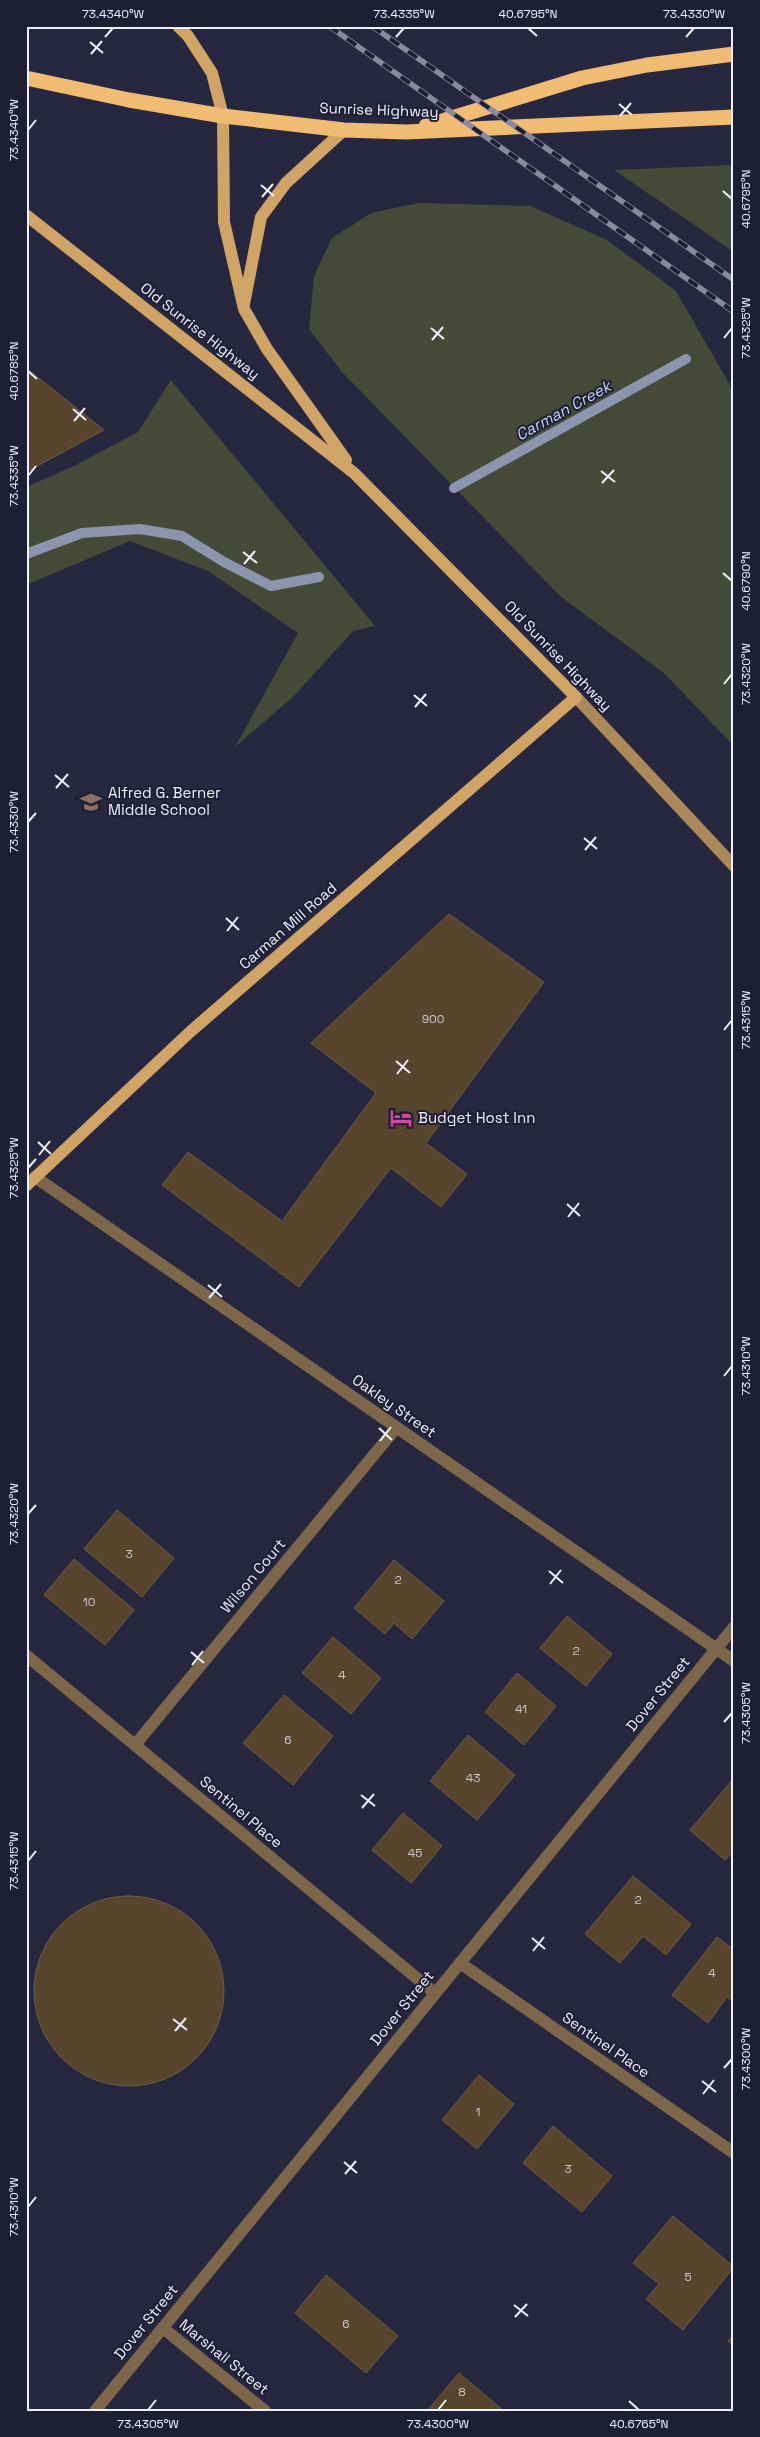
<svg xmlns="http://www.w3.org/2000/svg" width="760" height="2437" viewBox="0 0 760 2437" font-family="'Space Grotesk',sans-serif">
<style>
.green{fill:#464b39}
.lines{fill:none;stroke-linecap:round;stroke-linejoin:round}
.stream{stroke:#8b95ae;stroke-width:10}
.building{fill:#57452e;stroke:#6f5b44}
.street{stroke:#7d674b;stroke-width:12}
.secondary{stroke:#ab895b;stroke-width:12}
.primary{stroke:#d0a367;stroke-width:12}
.highway{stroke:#f0bb72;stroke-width:15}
.rail-casing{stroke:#8a8a9d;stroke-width:5.5}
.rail{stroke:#1e1e35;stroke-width:4;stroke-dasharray:11;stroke-linecap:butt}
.ticks{fill:none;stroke:#f0f1fe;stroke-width:2}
.labels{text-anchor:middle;stroke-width:4;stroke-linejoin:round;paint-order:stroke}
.number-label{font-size:12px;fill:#cac6ca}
.street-label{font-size:15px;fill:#f0f1fe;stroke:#1e1e35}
.poi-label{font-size:15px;fill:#f0f1fe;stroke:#1e1e35;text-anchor:start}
.water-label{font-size:16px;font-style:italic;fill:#c5d5f5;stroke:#1e1e35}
.neatline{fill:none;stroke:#f0f1fe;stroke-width:2}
.ticks-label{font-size:12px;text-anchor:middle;fill:#f0f1fe}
</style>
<rect width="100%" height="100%" fill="#27273f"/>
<g class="green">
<polygon points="734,165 734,252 614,170"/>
<polygon points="419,203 530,206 607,240 676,291 734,392 734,746 664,673 560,596 342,372 309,329 314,276 332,238 371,213"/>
<polygon points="171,380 375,626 353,631 294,696 235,747 298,633 208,571 130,541 26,585 26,487 74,466 138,432"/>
</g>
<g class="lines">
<g class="stream">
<polyline points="454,488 686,359"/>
<polyline points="26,554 82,533 140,529 182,536 224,562 271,586 319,577"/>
</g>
</g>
<g class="building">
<polygon points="26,368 104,430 26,472"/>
<polygon points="449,914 544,982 426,1143 467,1174 441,1207 391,1168 299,1287 162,1185 188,1152 282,1221 376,1093 311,1043"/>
<polygon points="117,1510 174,1558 142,1597 84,1549"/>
<polygon points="74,1559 134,1610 105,1645 44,1595"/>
<polygon points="394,1560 444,1601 412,1639 394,1623 385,1634 354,1608"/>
<polygon points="567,1616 612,1654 586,1686 540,1648"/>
<polygon points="333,1637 381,1678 351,1714 302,1673"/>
<polygon points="517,1673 556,1706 524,1745 485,1712"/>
<polygon points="284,1695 333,1736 293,1785 243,1743"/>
<polygon points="468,1735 515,1775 477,1820 430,1781"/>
<polygon points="734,1778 734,1850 725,1860 690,1830"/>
<polygon points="403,1813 442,1846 411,1883 372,1850"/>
<polygon points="633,1876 691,1924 666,1955 643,1936 620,1963 585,1934"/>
<circle cx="129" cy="1991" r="95"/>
<polygon points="717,1937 734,1950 734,2002 727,1997 708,2023 672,1995"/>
<polygon points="479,2075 514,2104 477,2149 442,2120"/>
<polygon points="553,2126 612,2176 582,2212 523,2163"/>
<polygon points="673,2216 734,2267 683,2330 646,2299 659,2284 633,2263"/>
<polygon points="326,2275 398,2336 366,2373 295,2313"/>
<polygon points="734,2334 734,2346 728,2341"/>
<polygon points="459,2373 504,2411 427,2411"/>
</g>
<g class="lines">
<g class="street">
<polyline points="35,1177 734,1661"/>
<polyline points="26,1655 435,1993"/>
<polyline points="135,1745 396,1428"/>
<polyline points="460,1963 734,2153"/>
<polyline points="163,2328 265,2411"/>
<polyline points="95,2411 734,1627"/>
</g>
<polyline class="secondary" points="576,697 734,866"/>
<g class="primary">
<polyline points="178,26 188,36 212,73 223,116 224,222 244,309 267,349 346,460"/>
<polyline points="26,215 354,473 576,697 190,1032 26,1186"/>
<polyline points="244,304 261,217 286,183 344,130"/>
</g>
<g class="highway">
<polyline points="26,78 129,100 223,116 344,130 406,132 734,117"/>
<polyline points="426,126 582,78 647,65 734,54"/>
</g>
<g class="rail-casing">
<g id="rail">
<polyline points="329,26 734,312"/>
<polyline points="372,26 734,280"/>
</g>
</g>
<use href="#rail" class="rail"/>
</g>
<path class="ticks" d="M528,28L537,36M105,37L113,28M396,37L404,28M686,37L694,28M90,42L103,53M91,54L102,41M619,104L632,115M620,116L631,103M28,130L36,120M261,185L274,196M723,191L732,199M262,197L273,184M431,328L444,339M724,338L732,328M432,340L443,327M28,371L37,379M73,409L86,420M74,421L85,408M601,471L615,482M28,476L36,466M602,483L614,470M243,552L257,563M244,564L255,551M723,573L732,581M724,684L732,674M414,695L427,706M415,707L426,694M55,775L69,787M56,788L68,774M28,822L36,813M584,838L597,849M585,850L596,837M226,918L239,930M227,931L238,917M724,1030L732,1020M396,1061L410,1073M397,1074L408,1060M38,1142L51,1154M39,1155L50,1141M28,1168L36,1159M567,1204L580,1216M568,1217L579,1203M208,1285L222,1297M209,1298L221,1284M724,1376L732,1366M379,1428L392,1440M380,1441L391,1427M28,1514L36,1505M549,1571L563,1583M550,1584L561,1570M191,1652L204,1663M192,1665L203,1651M724,1722L732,1713M361,1795L375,1806M362,1808L374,1794M28,1861L36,1851M532,1938L545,1949M533,1951L544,1937M173,2019L187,2030M175,2031L186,2018M724,2068L732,2059M702,2081L716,2092M703,2094L714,2080M344,2162L357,2173M345,2174L356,2161M28,2207L36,2197M514,2305L528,2316M515,2317L527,2304M629,2401L639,2410M148,2410L156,2400M438,2410L446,2400"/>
<defs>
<g id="school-bare" transform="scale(1.725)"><path d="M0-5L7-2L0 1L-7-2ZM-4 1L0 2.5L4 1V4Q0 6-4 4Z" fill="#8d6e63" stroke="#1e1e35" stroke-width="2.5" paint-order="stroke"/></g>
<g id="hotel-bare" transform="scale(1.725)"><path d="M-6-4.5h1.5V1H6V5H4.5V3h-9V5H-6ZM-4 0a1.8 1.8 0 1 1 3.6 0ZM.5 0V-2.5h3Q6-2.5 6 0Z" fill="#d1479c" stroke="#1e1e35" stroke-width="2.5" paint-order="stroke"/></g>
</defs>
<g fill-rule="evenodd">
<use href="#school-bare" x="91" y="802"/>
<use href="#hotel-bare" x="401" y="1118"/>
</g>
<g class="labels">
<g class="number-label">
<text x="433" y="1023">900</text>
<text x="129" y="1558">3</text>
<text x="398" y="1584">2</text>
<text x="89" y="1606">10</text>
<text x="576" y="1655">2</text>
<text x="342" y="1679">4</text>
<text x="521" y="1713">41</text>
<text x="288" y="1744">6</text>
<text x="473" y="1782">43</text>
<text x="415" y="1857">45</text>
<text x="638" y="1904">2</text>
<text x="712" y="1977">4</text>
<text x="478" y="2116">1</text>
<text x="568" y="2173">3</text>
<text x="688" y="2281">5</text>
<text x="346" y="2328">6</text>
<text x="462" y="2396">8</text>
</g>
<g class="street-label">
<text transform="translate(379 110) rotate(2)" y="5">Sunrise Highway</text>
<text transform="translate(200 331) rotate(38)" y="5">Old Sunrise Highway</text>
<text transform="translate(558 656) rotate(46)" y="5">Old Sunrise Highway</text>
<text transform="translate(288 926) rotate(-41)" y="5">Carman Mill Road</text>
<text transform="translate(394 1406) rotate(35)" y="5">Oakley Street</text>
<text transform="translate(253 1576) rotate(-50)" y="5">Wilson Court</text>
<text transform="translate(658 1694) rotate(-51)" y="5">Dover Street</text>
<text transform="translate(241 1812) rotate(40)" y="5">Sentinel Place</text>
<text transform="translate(402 2008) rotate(-51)" y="5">Dover Street</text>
<text transform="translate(606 2045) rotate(35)" y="5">Sentinel Place</text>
<text transform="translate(146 2322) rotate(-51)" y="5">Dover Street</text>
<text transform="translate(224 2357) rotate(39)" y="5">Marshall Street</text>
</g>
<g class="poi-label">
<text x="108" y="798">Alfred G. Berner<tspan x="108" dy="17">Middle School</tspan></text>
<text x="418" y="1123">Budget Host Inn</text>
</g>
<g class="water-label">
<text transform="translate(563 410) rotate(-29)" y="6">Carman Creek</text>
</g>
</g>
<rect width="760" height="2437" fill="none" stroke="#1e1e35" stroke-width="55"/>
<rect x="28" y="28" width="704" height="2382" class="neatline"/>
<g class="ticks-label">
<text x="113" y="18">73.4340°W</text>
<text x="404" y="18">73.4335°W</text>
<text x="528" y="18">40.6795°N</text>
<text x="694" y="18">73.4330°W</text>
<text transform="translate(14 130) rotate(-90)" y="4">73.4340°W</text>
<text transform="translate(746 199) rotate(-90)" y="4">40.6795°N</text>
<text transform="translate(746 328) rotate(-90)" y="4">73.4325°W</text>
<text transform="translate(14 371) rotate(-90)" y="4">40.6785°N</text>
<text transform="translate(14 476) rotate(-90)" y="4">73.4335°W</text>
<text transform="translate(746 581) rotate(-90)" y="4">40.6790°N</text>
<text transform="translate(746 674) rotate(-90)" y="4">73.4320°W</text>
<text transform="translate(14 822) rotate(-90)" y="4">73.4330°W</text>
<text transform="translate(746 1020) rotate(-90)" y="4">73.4315°W</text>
<text transform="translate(14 1168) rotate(-90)" y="4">73.4325°W</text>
<text transform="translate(746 1366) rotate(-90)" y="4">73.4310°W</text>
<text transform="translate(14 1514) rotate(-90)" y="4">73.4320°W</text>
<text transform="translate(746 1713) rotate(-90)" y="4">73.4305°W</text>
<text transform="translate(14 1861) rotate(-90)" y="4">73.4315°W</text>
<text transform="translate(746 2059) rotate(-90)" y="4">73.4300°W</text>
<text transform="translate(14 2207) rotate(-90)" y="4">73.4310°W</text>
<text x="148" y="2428">73.4305°W</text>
<text x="438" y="2428">73.4300°W</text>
<text x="639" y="2428">40.6765°N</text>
</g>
</svg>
